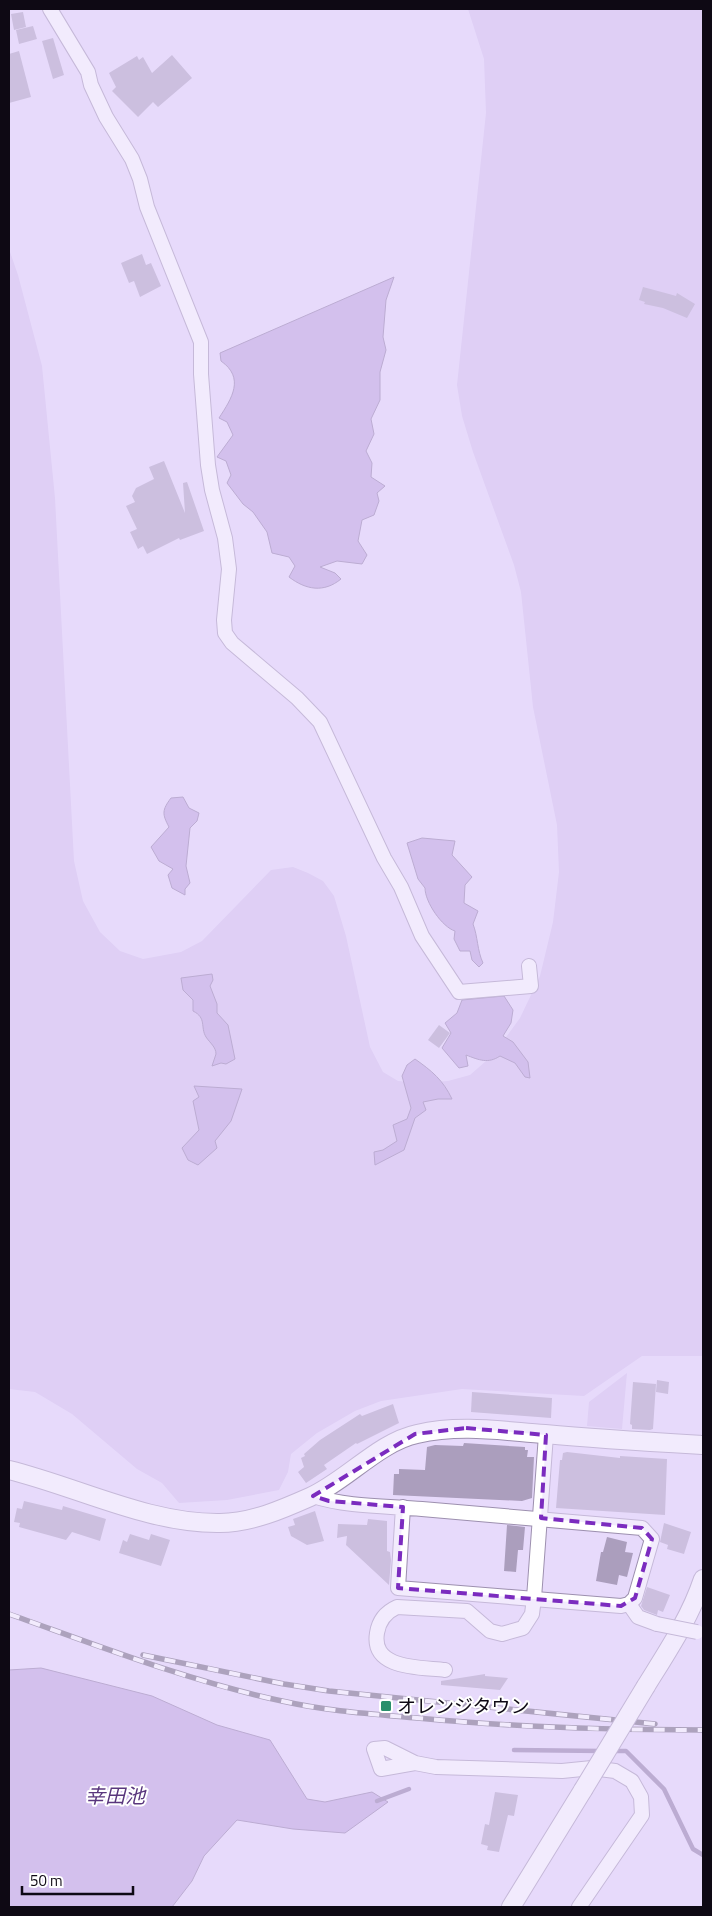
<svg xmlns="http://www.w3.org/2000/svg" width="712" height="1916" viewBox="0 0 712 1916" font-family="'Titillium Web','Noto Sans JP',sans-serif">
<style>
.green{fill:#d4c1ed}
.water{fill:#bba1dc;stroke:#8773a0}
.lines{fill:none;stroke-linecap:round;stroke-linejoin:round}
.stream{stroke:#8773a0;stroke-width:4.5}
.building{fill:#ab9ebd}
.minor-casing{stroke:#9d90af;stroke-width:16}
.tertiary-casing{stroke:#9d90af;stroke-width:20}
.minor{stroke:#fff;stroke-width:14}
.tertiary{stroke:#fff;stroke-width:18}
.rail-casing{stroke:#665e72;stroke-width:5.5}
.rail{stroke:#fff;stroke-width:4;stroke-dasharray:11;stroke-linecap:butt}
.minor-bridge-casing{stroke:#9d90af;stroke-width:16;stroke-linecap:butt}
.tertiary-bridge-casing{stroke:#9d90af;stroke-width:20;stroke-linecap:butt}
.minor-bridge{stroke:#fff;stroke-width:14}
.tertiary-bridge{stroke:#fff;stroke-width:18}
.marked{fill:none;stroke:#7b2cbf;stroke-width:4;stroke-dasharray:10 6;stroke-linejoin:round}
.poi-dot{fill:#298f6b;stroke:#fff;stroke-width:2}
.labels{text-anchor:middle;stroke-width:4;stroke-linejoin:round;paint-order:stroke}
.poi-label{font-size:19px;fill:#0e0914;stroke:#fff;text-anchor:start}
.water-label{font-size:20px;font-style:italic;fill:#59367d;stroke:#fff}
</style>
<rect width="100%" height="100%" fill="#e7dafb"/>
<g class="green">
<polygon points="468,9 703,9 703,1356 642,1356 584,1396 462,1389 381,1401 355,1411 317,1433 291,1454 288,1472 279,1490 227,1500 179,1503 162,1483 137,1469 72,1414 35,1392 9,1389 9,249 18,275 42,366 55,498 74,861 83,901 100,932 120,951 143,959 181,952 202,941 271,870 293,867 308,873 323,881 334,896 346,936 370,1047 383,1072 398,1081 421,1083 448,1081 470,1075 494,1054 520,1018 540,976 553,922 559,872 557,825 533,707 521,592 514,565 473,452 462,416 457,385 486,113 484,59"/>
<polygon points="627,1373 622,1429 587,1426 589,1402"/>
</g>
<g class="water">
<path d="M394,277L386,300L383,337L386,350L380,372V400L371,419L374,434L366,451L372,463L371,477L385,486L377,493L379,501L374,515L362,520L358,541L367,555L362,564L337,561L320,567L335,573L341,579C324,593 306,590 289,577L295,566L289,557L272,553L267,532L253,512L243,504L227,483L231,475L226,461L217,457L233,435L227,422L219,418C232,398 245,378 221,361L220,353Z"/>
<path d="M183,797L189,808L199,813L197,821L190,828L186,866L190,883L185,889V895L172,888L168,875L173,869L159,861L151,847L169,827C162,814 162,810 171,798Z"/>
<path d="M422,838L455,841L452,855L472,877L465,885L464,903L478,911L473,924C478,937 477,950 483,963L479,967L472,960L470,951H460L454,939L455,931C442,927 425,902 425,888L418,879L407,843Z"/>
<path d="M212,974L213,980L210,986L217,1004V1013L228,1025L235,1059L226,1064L221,1063L212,1066C213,1062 215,1058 216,1054C216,1047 210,1043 206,1037C200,1027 207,1018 193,1011V1000L183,990L181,978Z"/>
<path d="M504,996L513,1010L511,1023L503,1036L513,1042L528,1062L530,1078L525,1077L515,1063L500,1056C488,1064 479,1060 466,1055L468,1066L459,1068L442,1048L451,1033L445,1023L457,1013L462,1000Z"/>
<path d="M415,1059C432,1071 443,1080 452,1099H438L423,1102L426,1110L415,1118L404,1150L375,1165L374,1152L383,1150L397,1141L393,1125L407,1119L411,1108L402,1076L407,1065Z"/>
<polygon points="194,1086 242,1089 231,1121 215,1141 217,1148 198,1165 188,1160 182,1148 199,1130 193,1101 199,1097"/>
<polygon points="41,1668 152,1696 217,1725 270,1740 307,1799 325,1802 372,1792 388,1802 345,1833 293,1829 237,1820 204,1856 192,1881 172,1907 9,1907 9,1670"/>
</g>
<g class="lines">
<g class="stream">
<polyline points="514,1750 602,1751"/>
<polyline points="612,1751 626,1751 664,1789 693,1849 703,1855"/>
<polyline points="377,1801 409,1789"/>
</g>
</g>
<g class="building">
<polygon points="23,12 26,27 14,30 11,14"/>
<polygon points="33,26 37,39 19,44 16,30"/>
<polygon points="53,38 64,75 53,79 42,41"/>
<polygon points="19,51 31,97 9,103 9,54"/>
<polygon points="172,55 192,78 158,107 153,102 138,117 112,91 116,87 109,73 137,56 139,60 143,57 152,73"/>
<polygon points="142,254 146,265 151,263 161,286 140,297 134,281 129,283 121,263"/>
<polygon points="643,287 669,294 676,296 677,293 695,304 687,318 663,308 644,304 645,302 639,300"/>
<polygon points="164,461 185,513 183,483 187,482 204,531 180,540 179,538 147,554 143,546 138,549 130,532 137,529 126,506 135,502 132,496 136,488 154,479 149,467"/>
<polygon points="439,1025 450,1033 439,1048 428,1040"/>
<polygon points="657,1380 669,1382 668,1394 656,1392"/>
<polygon points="633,1382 656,1384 653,1429 650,1430 632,1429 632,1425 630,1424"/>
<polygon points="472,1392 552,1398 551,1418 471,1412"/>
<polygon points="393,1404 399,1423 357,1444 356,1443 324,1465 327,1469 306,1483 298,1472 304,1467 301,1458 305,1456 304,1454 320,1440 360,1414 362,1416"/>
<polygon points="464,1443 525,1447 525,1450 528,1450 527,1457 534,1457 532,1498 522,1501 393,1495 394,1474 399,1474 399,1469 425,1470 427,1447 435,1445 463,1446"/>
<polygon points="567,1452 620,1458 620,1456 667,1459 665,1515 556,1508 560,1460 562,1460 563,1453"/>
<polygon points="24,1501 62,1510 63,1506 106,1519 100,1541 72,1532 66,1540 19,1527 20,1523 14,1522 17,1508 22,1509"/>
<polygon points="315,1511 324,1541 307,1545 291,1536 288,1527 295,1525 293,1519"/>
<polygon points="368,1519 387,1521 387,1551 390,1552 391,1560 389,1585 346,1545 347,1536 337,1538 338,1524 367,1525"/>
<polygon points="664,1523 691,1532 684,1554 667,1549 668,1545 660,1542"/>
<polygon points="507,1525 525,1527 523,1550 518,1550 516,1572 504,1571"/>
<polygon points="130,1534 149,1540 151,1534 170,1540 161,1566 119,1553 123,1540 127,1542"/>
<polygon points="607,1537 627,1542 625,1552 633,1553 627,1577 619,1575 617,1585 596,1581 601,1552 603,1552"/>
<polygon points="647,1587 670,1595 663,1612 658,1610 657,1615 644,1610 641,1606"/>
<polygon points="485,1674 485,1676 508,1678 500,1690 441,1685 441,1681"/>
<polygon points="495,1792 518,1795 514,1816 508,1815 499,1852 487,1850 488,1846 481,1844 485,1824 489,1825"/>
</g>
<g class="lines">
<g class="minor-casing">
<g id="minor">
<polyline points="50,9 88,72 91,85 106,117 132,159 140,179 147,207 201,342 201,374 208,465 212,490 225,538 229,569 224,620 225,633 232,643 297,698 320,722 384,858 401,887 422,936 459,992 531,986 529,966"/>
<path d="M313,1496C347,1507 386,1506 422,1509C495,1515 568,1521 642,1528L652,1539L635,1598L629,1604L621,1606L398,1588L403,1507"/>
<polyline points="629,1604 638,1617 657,1624"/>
<path d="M445,1670C421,1667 371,1670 377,1633C379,1620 386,1612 397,1607L467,1611L490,1631L502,1634L523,1628L532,1614L534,1598L546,1435"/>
<polyline points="415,1763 385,1748 374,1749 381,1769 415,1763 436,1767 562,1771 592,1768 615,1771 632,1781 641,1797 642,1815 579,1907"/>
</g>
</g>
<g class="tertiary-casing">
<g id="tertiary">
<path d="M9,1470C78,1487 149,1524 220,1523C251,1523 283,1509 310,1497C346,1481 379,1442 417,1434C460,1424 502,1431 545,1434C598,1439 651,1442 703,1445"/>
<path d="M646,1686C667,1652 690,1618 703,1579"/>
<polyline points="511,1907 583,1790"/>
</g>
</g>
<use href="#minor" class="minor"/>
<use href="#tertiary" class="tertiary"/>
<g class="rail-casing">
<g id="rail">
<path d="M9,1614C99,1646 188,1681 282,1701C326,1711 372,1714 417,1718C512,1727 607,1730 703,1730"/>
<polyline points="143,1655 284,1684 329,1691 655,1724"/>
</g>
</g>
<use href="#rail" class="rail"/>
<g class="minor-bridge-casing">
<polyline id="minor-bridge" points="657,1624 697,1632"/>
</g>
<g class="tertiary-bridge-casing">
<polyline id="tertiary-bridge" points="583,1790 646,1686"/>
</g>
<use href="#minor-bridge" class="minor-bridge"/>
<use href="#tertiary-bridge" class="tertiary-bridge"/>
</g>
<path d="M0 0H712V1916H0ZM466,1428L546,1435L541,1518L642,1528L652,1539L635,1598L621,1606L398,1588L403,1507L329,1501L313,1496L415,1434Z" fill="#e7dafb" fill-opacity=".55" fill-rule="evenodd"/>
<path class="marked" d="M466,1428L546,1435L541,1518L642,1528L652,1539L635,1598L621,1606L398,1588L403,1507L329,1501L313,1496L415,1434Z"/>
<rect class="poi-dot" x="380" y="1700" width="12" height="12" rx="2.5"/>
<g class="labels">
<g class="poi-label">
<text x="397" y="1713">オレンジタウン</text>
</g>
<g class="water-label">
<text x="115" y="1803">幸田池</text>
</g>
</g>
<rect width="712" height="1916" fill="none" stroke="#0e0914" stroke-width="20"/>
<path d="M22 1886v8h111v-8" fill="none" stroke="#0e0914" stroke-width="2.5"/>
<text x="30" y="1886" font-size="15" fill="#0e0914" stroke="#ffffff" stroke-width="4" paint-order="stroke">50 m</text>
</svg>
